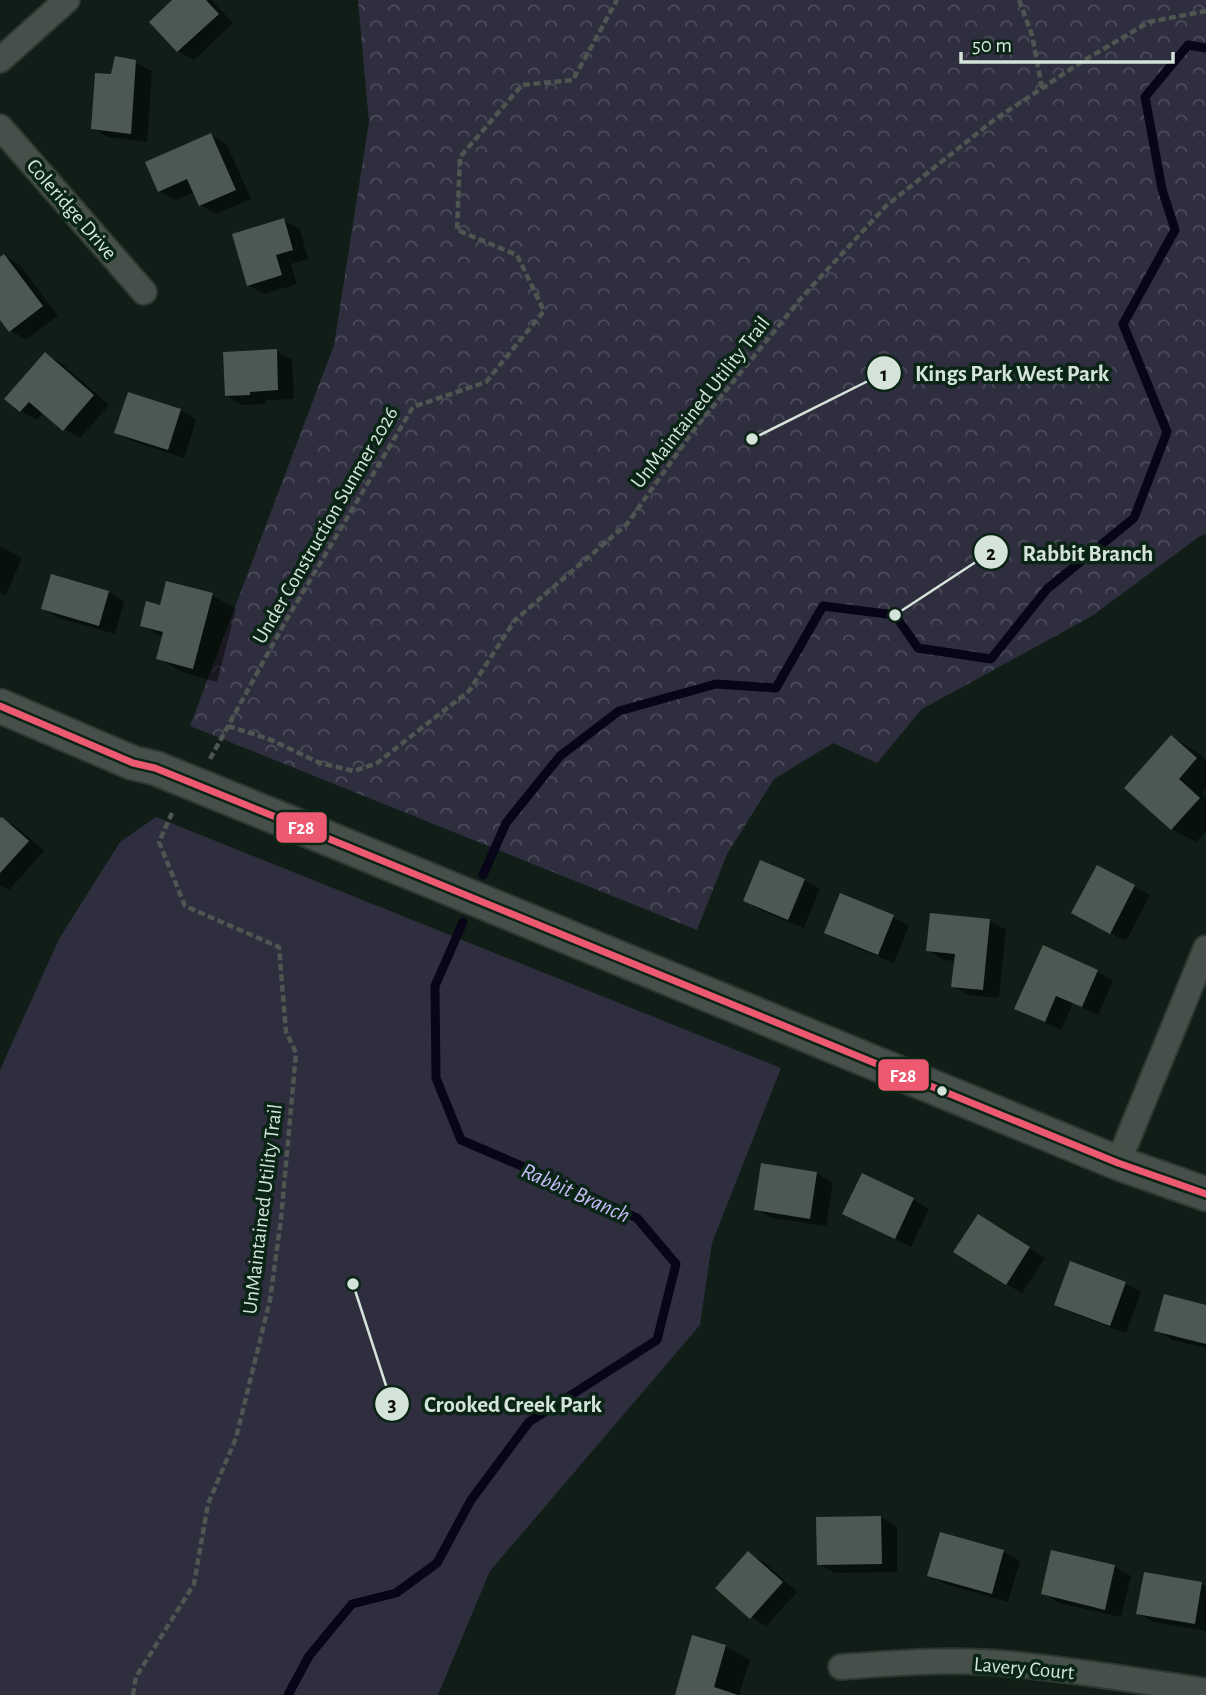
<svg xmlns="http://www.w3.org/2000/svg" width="1206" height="1695" viewBox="0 0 1206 1695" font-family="'Alegreya Sans',sans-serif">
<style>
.forest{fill:url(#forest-crowns)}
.park{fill:#2f2e3f}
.shadow{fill:#0007}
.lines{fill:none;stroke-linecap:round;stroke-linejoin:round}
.stream{stroke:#090518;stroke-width:9}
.building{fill:#4c5952}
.street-casing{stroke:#2e3832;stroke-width:28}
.secondary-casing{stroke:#2e3832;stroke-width:37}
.path{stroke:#4d5651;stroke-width:4.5;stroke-dasharray:7 3.5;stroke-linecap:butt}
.street{stroke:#464f49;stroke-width:24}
.secondary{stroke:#464f49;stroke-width:33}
.bus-1-casing{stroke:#0a2416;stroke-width:12}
.bus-1{stroke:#ec5970;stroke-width:7}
.bus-dot{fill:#d5e4da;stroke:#0a2416;stroke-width:2.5}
.labels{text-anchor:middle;stroke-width:7;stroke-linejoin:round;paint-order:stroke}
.street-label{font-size:21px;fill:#d5e4da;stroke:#0a2416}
.water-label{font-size:23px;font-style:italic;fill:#c5bbf5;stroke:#0a2416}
.leader{fill:none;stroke:#d5e4da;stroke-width:2.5}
.callout-dot{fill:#d5e4da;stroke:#0a2416;stroke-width:2.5}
.mark-label{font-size:21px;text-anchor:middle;font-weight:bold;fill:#111}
.callout-label{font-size:23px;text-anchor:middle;font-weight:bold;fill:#d5e4da;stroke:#0a2416;stroke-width:7;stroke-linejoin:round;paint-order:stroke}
.line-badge{stroke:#0a2416;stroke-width:2.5}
.badge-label{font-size:19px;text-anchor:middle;font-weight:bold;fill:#fff}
</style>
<defs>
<pattern id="forest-crowns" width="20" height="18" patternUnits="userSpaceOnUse" patternTransform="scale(1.75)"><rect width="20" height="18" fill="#2f2e3f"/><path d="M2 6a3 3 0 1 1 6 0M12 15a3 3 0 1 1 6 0" fill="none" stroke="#4c4c5a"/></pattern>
</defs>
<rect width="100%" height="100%" fill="#101e17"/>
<polygon class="forest" points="358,0 1206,0 1206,534 1200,536 1092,616 922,709 877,763 833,743 774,779 727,854 697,930 190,726 334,345 369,122"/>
<polygon class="park" points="156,817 781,1068 712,1243 700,1325 490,1571 438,1695 0,1695 0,1070 59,939 120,842"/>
<g class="shadow">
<polygon points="175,0 211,0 233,23 194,60 178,51"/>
<polygon points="135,62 152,71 147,142 108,137 92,128"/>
<polygon points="211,135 227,145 251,199 216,214 200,205 195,192 176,200 160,191"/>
<polygon points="284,220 300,230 308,259 291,264 297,284 264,294 248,285"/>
<polygon points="4,256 20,265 58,316 26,340 10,330 0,317 0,259"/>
<polygon points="276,351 292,360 294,399 266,400 266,404 242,405 226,395"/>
<polygon points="45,354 61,363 109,405 80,438 64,429 44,412 37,420 21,411"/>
<polygon points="181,410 196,420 184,458 132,441 116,432"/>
<polygon points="0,546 22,558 6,595 0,592"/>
<polygon points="109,592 124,601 115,634 59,618 43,609"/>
<polygon points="212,595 236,609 217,682 182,672 158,658 164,638 142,625 161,607"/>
<polygon points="1172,737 1196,751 1206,760 1206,789 1202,793 1206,797 1206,831 1196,842 1172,829"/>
<polygon points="2,819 18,828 44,851 9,890 0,885 0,821"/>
<polygon points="804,880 820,889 804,928 761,910 745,900"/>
<polygon points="1134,886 1150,895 1126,941 1090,922"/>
<polygon points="841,895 893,917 909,926 894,963 842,942 826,932"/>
<polygon points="990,921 1006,930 999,998 969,995 953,986 956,961 944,960 928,950"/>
<polygon points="1044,947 1098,972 1113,981 1098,1015 1073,1003 1061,1030 1033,1017 1017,1008"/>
<polygon points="762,1165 817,1173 833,1183 826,1226 772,1218 756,1209"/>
<polygon points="913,1199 929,1209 911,1247 844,1213"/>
<polygon points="994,1225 1045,1258 1022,1293 1006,1284"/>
<polygon points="1125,1283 1141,1292 1126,1333 1072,1313 1056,1304"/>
<polygon points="1206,1306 1206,1348 1172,1340 1156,1330"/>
<polygon points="881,1517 897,1527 897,1572 835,1573 819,1564"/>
<polygon points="941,1534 1004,1552 1020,1561 1008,1602 945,1584 930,1575"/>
<polygon points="1053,1552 1115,1567 1131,1576 1121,1617 1059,1603 1043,1593"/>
<polygon points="748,1553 764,1562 797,1592 766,1626 751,1617"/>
<polygon points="1145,1574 1202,1584 1206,1586 1206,1631 1154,1622 1138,1613"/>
<polygon points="726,1646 750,1660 739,1695 676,1695"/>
</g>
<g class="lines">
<g class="stream">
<polyline points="483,875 506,823 560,756 619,711 716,684 776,688 823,606 895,615 918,648 991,659 1047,589 1134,518 1167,432 1123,324 1175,230 1162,189 1145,97 1188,45 1206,48"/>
<polyline points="288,1695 309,1656 352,1604 396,1593 437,1563 471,1500 529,1422 657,1340 676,1264 637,1218 566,1185 461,1140 436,1078 435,986 463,922"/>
</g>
</g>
<g class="building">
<polygon points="172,0 206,0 219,14 177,52 149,22"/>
<polygon points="115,56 136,60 131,134 91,129 95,73 111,74"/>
<polygon points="211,133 236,190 199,206 187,179 158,192 145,162"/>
<polygon points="284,218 293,250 276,255 282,275 247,286 232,234"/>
<polygon points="4,254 43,306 9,332 0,320 0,257"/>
<polygon points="277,349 278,390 250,392 250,395 225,396 223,352"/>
<polygon points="45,352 94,395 63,431 29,402 20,412 4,399"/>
<polygon points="128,392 181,409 168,450 114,433"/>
<polygon points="51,574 109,591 99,626 41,609"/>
<polygon points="166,581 213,593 193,669 156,659 163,632 140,626 146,601 160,605"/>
<polygon points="1171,735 1197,758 1179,779 1200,798 1171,830 1124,788"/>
<polygon points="2,817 29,841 0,873 0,818"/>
<polygon points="760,860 805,879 788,920 743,901"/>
<polygon points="1097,865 1135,885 1110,934 1071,913"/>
<polygon points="840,893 894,915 878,955 824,933"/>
<polygon points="930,913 990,919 983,990 951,987 955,954 926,951"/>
<polygon points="1043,945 1098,970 1082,1007 1056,996 1045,1022 1014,1009"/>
<polygon points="761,1163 817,1172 810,1219 754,1210"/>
<polygon points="862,1173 914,1198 895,1239 842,1214"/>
<polygon points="978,1214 1030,1247 1006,1285 953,1252"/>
<polygon points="1070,1261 1126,1282 1110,1326 1054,1305"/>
<polygon points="1164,1294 1206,1305 1206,1344 1154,1331"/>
<polygon points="881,1516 882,1564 817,1565 816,1517"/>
<polygon points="940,1532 1004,1550 992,1594 927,1576"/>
<polygon points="1051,1550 1115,1565 1105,1610 1041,1594"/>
<polygon points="748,1551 783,1582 750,1619 715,1588"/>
<polygon points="1144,1572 1202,1582 1195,1624 1136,1614"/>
<polygon points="692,1635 726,1645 714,1687 738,1695 675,1695"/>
</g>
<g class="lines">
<g class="street-casing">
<g id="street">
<polyline points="0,60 67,0"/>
<polyline points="0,127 144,292"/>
<polyline points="1118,1163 1206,948"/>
<path d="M841,1667C897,1663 954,1658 1011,1664C1076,1670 1141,1681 1206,1691"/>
</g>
</g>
<g class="secondary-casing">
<polyline id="secondary" points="0,706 133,763 155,768 288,822 1118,1163 1206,1194"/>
</g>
<g class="path">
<polyline points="1019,0 1032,35 1042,88"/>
<polyline points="228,726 269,739 320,763 354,771 377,763 469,691 515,620 627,524 693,431 803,296 886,206 994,120 1083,61 1149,22 1206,11"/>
<polyline points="210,759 284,624 413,407 486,382 544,311 517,255 457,230 460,157 522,85 573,80 617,0"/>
<polyline points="133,1695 136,1677 194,1584 208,1504 236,1438 270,1300 281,1219 296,1053 286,1032 279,947 185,906 159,842 172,813"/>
</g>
<use href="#street" class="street"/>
<use href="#secondary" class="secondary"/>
<g class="bus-1-casing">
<polyline id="bus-1" points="0,706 133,763 155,768 288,822 1118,1163 1206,1194"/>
</g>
<use href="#bus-1" class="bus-1"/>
</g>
<circle class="bus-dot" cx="942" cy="1091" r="6"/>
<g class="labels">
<g class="street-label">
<text transform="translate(72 209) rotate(49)" y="7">Coleridge Drive</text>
<text transform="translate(700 402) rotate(-52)" y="7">UnMaintained Utility Trail</text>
<text transform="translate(325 525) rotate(-60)" y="7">Under Construction Sunmer 2026</text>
<text transform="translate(262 1209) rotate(-83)" y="7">UnMaintained Utility Trail</text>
<text transform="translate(1024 1668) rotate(5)" y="7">Lavery Court</text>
</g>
<g class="water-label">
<text transform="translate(576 1192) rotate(24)" y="8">Rabbit Branch</text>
</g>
</g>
<path class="leader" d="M752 439L884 373M895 615L991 552M353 1284L392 1404"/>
<g class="callout-dot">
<circle cx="752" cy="439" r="7"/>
<circle cx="895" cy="615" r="7"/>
<circle cx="353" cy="1284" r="7"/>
<circle cx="884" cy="373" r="18"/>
<circle cx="991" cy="552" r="18"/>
<circle cx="392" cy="1404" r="18"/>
</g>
<g class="mark-label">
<text x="884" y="381">1</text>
<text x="991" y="560">2</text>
<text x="392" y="1411">3</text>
</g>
<g class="callout-label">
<text x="1012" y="381">Kings Park West Park</text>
<text x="1088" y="561">Rabbit Branch</text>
<text x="513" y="1412">Crooked Creek Park</text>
</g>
<g class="line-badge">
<rect x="275" y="811" width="53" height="33" rx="7" fill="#ec5970"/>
<rect x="877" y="1058" width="53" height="34" rx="7" fill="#ec5970"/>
</g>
<g class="badge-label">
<text x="301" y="834">F28</text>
<text x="903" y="1082">F28</text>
</g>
<path d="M961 52v10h212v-10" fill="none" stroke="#d5e4da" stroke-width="3.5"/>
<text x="972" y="52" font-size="21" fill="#d5e4da" stroke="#0a2416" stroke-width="5" paint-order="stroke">50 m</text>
</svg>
